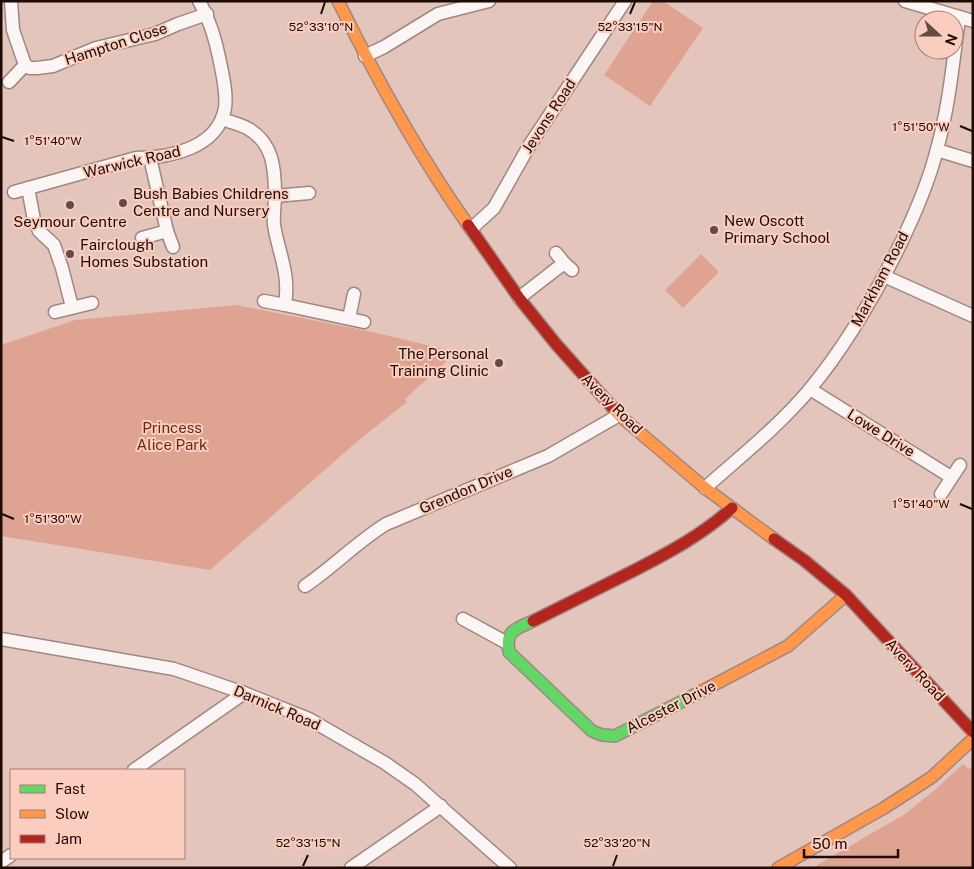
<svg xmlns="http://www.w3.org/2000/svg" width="974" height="869" viewBox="0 0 974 869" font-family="'Public Sans',sans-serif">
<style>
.green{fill:#dea391}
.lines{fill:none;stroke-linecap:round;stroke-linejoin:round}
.street-casing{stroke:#9f8881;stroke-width:15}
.fast-casing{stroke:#9f8881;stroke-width:14}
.slow-casing{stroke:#9f8881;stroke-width:14}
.jam-casing{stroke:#9f8881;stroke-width:14}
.street{stroke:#fbf6f5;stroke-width:12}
.fast{stroke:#63d668;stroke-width:11}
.slow{stroke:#ff974d;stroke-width:11}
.jam{stroke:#b3261e;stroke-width:11}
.ticks{fill:none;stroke:#1e0b06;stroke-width:2}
.poi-dot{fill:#634c46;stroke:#fbcdbe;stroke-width:2}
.labels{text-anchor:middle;stroke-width:4;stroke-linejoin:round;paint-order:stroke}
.street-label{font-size:15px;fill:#1e0b06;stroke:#fbcdbe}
.poi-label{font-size:15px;fill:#1e0b06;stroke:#fbcdbe;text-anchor:start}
.park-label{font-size:15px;fill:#672915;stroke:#fbcdbe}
.ticks-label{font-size:12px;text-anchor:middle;fill:#1e0b06;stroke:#fbcdbe;stroke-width:4;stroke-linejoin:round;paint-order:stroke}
</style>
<rect width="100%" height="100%" fill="#e4c5bc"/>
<g class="green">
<polygon points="653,1 663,1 703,28 650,106 604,75"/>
<polygon points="701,254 719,272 683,308 665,290"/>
<polygon points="236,305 373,332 443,349 449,359 405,399 407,402 359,440 210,570 1,536 1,345 75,320"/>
<polygon points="963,764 969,769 973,767 973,868 812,868 905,814 936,789"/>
</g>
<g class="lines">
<g class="street-casing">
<g id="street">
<polyline points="11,1 13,30 25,65 30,68 37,68 53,66 96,48 155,34 178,24 207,14"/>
<polyline points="905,1 973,21"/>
<polyline points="365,56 384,47 438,14 489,1"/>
<polyline points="9,82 25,65"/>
<path d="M222,119C230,122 239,124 247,128C273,142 275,168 275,195C275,205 273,215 274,225C279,255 290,273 285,305L364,322"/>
<polyline points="937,150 973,161"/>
<polyline points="150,158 167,231"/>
<polyline points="28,188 34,220 39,231 54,245 62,268 72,307"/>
<path d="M14,192L136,158C170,158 218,148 225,108C227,94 223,76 220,62C216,41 210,20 199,1"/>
<polyline points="275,196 309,193"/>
<polyline points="471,229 494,208 529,146 625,1"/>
<polyline points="142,238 167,231 173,247"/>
<polyline points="556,253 564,263"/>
<polyline points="884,276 973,316"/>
<polyline points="519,298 564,263 572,270"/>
<polyline points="264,301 285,305"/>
<polyline points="55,312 92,303"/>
<polyline points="349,318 354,294"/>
<polyline points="810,389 951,477"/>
<path d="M705,488C741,456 779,426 810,389C844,348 871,302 895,255C912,221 928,186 937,149C949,107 953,62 959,18"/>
<polyline points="941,494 960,465"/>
<path d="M305,586C333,567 357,542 386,524L548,456L619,415"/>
<polyline points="463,619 507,643"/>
<polyline points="1,639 174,669 244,693 309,719 385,763 415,784 510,868"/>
<polyline points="134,770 244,693"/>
<polyline points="1,862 11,855"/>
<polyline points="351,868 441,806"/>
</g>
</g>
<g class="fast-casing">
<path id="fast" d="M533,621C516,629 505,630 509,652L592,731L602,735L615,736L702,691"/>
</g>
<g class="slow-casing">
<g id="slow">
<path d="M338,1C376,78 418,154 468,225"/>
<polyline points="612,407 619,415 705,488 774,539"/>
<polyline points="702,691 788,646 846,595"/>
<polyline points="778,868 884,808 932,777 973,739"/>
</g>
</g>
<g class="jam-casing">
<g id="jam">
<polyline points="468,225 519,298 556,344 612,407"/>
<polyline points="774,539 805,561 846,595 973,732"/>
<path d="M533,621C567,604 601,587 635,570C670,552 703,534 732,508"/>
</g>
</g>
<use href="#street" class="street"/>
<use href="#fast" class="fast"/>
<use href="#slow" class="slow"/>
<use href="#jam" class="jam"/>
</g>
<path class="ticks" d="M321,14L325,2M630,14L635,2M960,126L972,131M2,137L14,141M960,504L972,509M2,514L14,519M303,866L308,855M613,866L617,855"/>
<g class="poi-dot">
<circle cx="123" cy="203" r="5"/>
<circle cx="70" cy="205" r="5"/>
<circle cx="714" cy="230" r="5"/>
<circle cx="70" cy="254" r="5"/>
<circle cx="499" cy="363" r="5"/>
</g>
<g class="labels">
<g class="street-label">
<text transform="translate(116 44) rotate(-18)" y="5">Hampton Close</text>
<text transform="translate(549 116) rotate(-57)" y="5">Jevons Road</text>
<text transform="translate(132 162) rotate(-13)" y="5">Warwick Road</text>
<text transform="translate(880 279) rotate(-62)" y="5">Markham Road</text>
<text transform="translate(612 404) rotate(45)" y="5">Avery Road</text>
<text transform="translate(881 433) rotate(32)" y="5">Lowe Drive</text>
<text transform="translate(466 490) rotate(-23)" y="5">Grendon Drive</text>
<text transform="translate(915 670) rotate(47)" y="5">Avery Road</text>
<text transform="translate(671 707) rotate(-27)" y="5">Alcester Drive</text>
<text transform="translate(277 708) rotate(23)" y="5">Darnick Road</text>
</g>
<g class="poi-label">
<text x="133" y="199">Bush Babies Childrens<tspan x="133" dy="17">Centre and Nursery</tspan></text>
<text x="724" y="226">New Oscott<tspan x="724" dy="17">Primary School</tspan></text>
<text x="70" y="227" text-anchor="middle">Seymour Centre</text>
<text x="80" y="250">Fairclough<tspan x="80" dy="17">Homes Substation</tspan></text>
<text x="489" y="359" text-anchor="end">The Personal<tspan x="489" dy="17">Training Clinic</tspan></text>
</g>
<g class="park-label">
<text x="172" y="433">Princess<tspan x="172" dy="17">Alice Park</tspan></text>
</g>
</g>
<g class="ticks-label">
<text x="630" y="31">52°33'15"N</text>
<text x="321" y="31">52°33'10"N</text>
<text x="921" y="131">1°51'50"W</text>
<text x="53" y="145">1°51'40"W</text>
<text x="921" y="508">1°51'40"W</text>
<text x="53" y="523">1°51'30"W</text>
<text x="308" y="847">52°33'15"N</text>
<text x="617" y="847">52°33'20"N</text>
</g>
<rect width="974" height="869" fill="none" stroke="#1e0b06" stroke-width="5"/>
<rect x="10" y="769" width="175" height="90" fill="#fbcdbe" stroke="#a37f74"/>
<rect x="20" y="785" width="25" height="8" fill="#63d668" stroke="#a37f74"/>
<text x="55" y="794" font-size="15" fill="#1e0b06">Fast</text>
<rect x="20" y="810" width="25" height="8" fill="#ff974d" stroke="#a37f74"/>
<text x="55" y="819" font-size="15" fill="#1e0b06">Slow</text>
<rect x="20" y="835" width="25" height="8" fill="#b3261e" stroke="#a37f74"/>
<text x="55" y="844" font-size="15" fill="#1e0b06">Jam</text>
<g transform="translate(939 35) rotate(111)"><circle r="24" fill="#fbcdbe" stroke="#a37f74"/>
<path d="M0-4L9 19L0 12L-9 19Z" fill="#634c46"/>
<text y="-8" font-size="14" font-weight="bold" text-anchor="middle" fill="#1e0b06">N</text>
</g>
<path d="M804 849v8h94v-8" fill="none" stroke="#1e0b06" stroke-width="2.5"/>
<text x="812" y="849" font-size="15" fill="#1e0b06" stroke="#fbcdbe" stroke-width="4" paint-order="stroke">50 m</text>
</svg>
